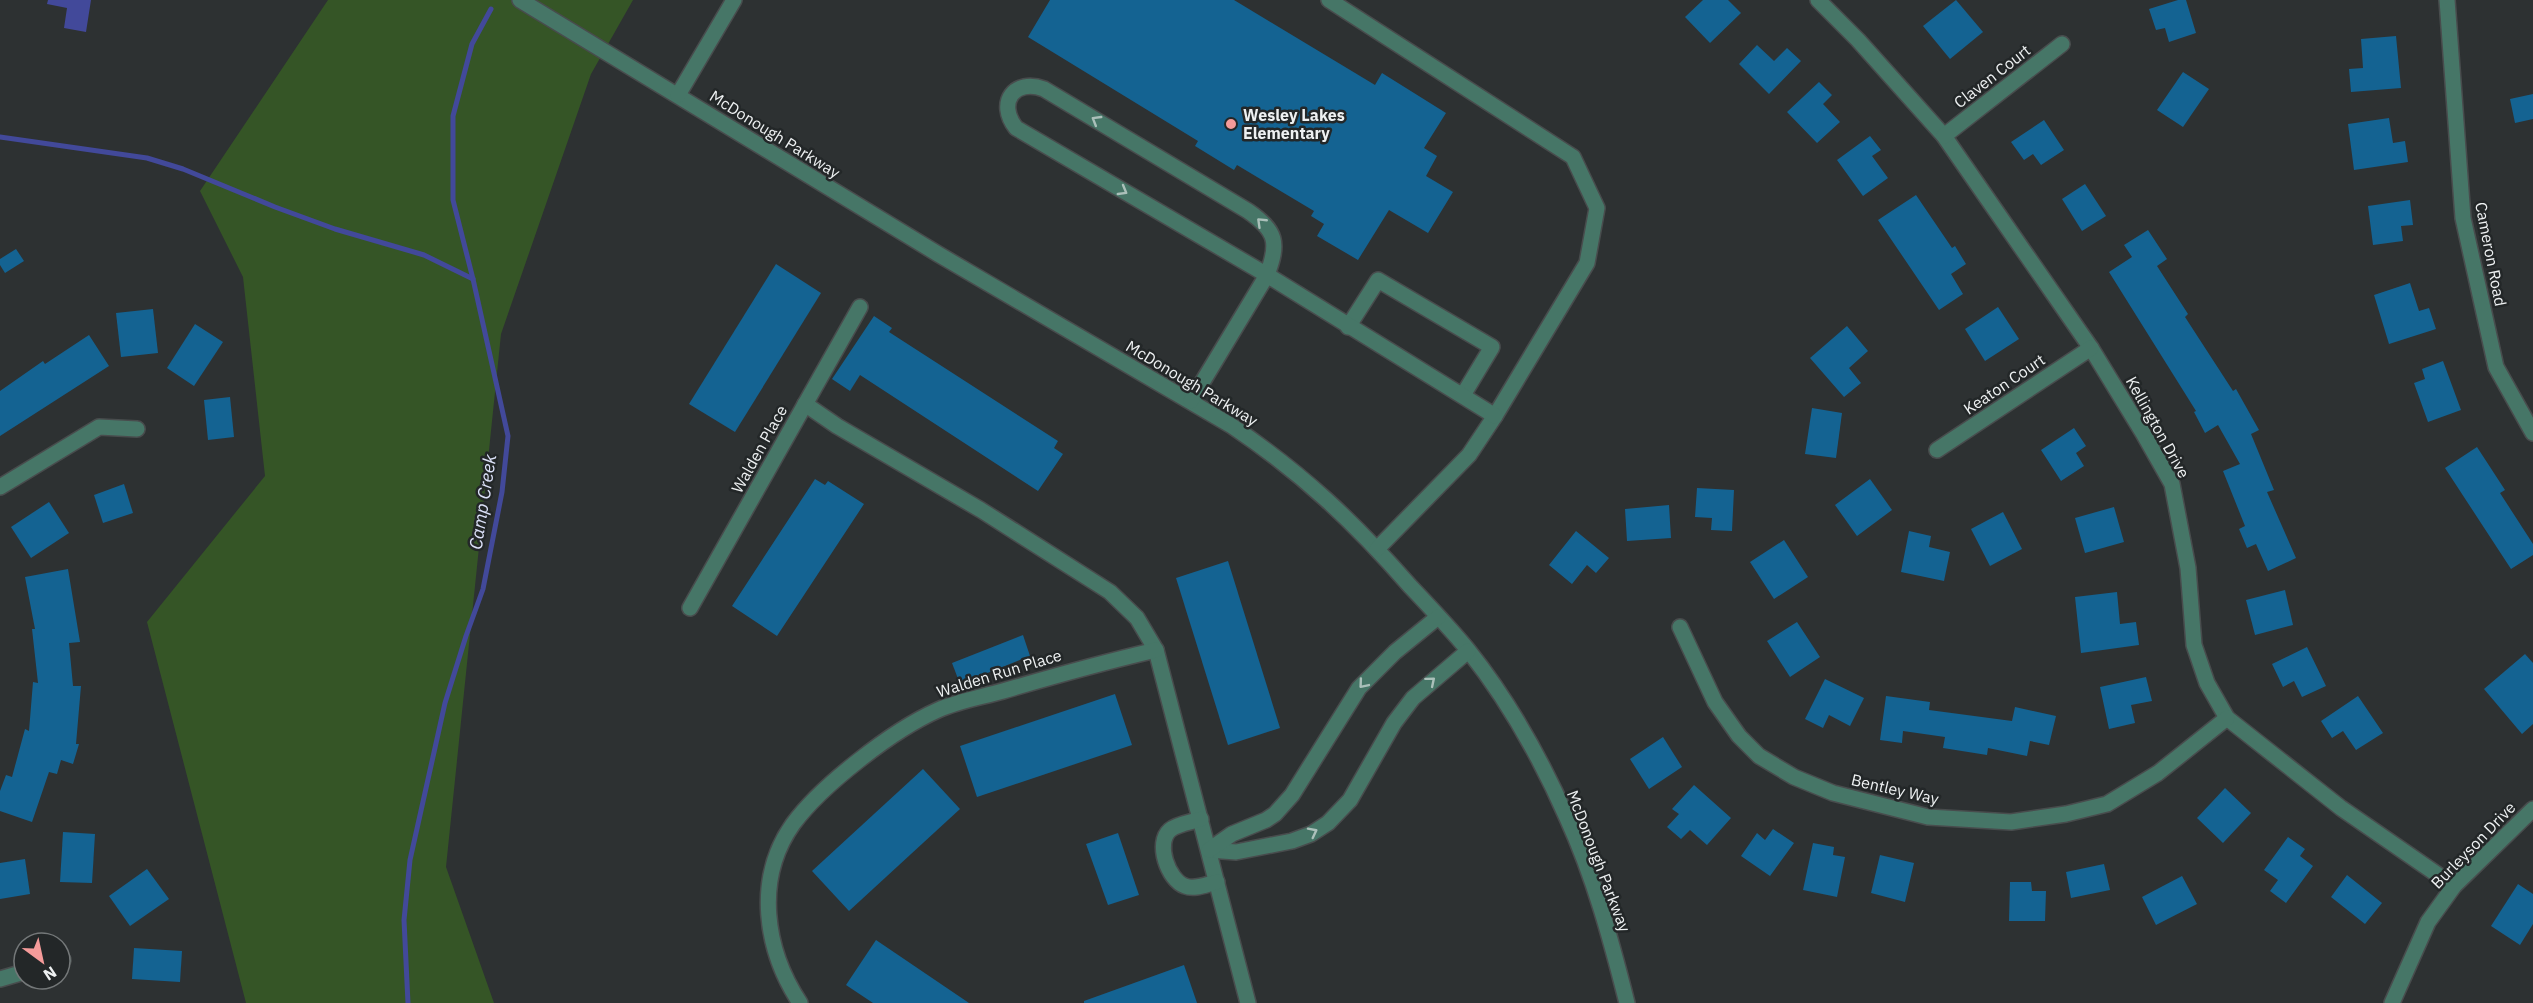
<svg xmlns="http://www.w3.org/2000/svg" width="2533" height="1003" viewBox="0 0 2533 1003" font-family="'IBM Plex Sans',sans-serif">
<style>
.green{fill:#355526}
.water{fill:#42499a}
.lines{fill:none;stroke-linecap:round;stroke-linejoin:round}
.stream{stroke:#42499a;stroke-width:5}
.building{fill:#146392}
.minor-casing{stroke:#484c4d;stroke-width:18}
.minor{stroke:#467667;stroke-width:15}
.oneway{stroke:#abc0ba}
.poi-dot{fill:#f59b9a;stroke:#232728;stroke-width:2}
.labels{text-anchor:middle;stroke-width:5;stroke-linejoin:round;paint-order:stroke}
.street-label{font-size:16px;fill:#eef1f2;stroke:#232728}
.poi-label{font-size:16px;font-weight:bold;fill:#eef1f2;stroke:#232728;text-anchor:start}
.water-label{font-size:18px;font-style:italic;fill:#dce1f8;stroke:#232728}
</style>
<rect width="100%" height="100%" fill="#2d3132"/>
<polygon class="green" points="328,0 633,0 591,74 501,334 446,867 494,1003 246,1003 147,622 265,476 243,277 200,191"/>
<polygon class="water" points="48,0 91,0 86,32 64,28 67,8 47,4"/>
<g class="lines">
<g class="stream">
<polyline points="0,137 147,158 183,169 275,207 335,229 424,255 473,279"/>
<polyline points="408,1003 404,920 410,860 445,703 466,636 483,589 502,492 508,436 473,279 453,200 453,116 472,44 491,9"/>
</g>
</g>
<g class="building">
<polygon points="1050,0 1234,0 1375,85 1382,73 1446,113 1424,148 1437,156 1426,176 1453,192 1428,233 1389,210 1358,260 1317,236 1324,224 1311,216 1314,211 1237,165 1234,170 1195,146 1198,141 1028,37"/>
<polygon points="1703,0 1728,0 1741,13 1710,43 1685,17"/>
<polygon points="1956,0 1983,32 1950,59 1923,26"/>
<polygon points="2178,0 2186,0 2196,33 2169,42 2165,28 2156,30 2149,9"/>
<polygon points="2396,36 2401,88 2351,92 2349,69 2363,68 2361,39"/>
<polygon points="1757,45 1774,61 1787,48 1801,61 1769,94 1739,64"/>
<polygon points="2183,72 2209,89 2183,127 2157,110"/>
<polygon points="1819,82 1832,95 1823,104 1840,122 1817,143 1787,112"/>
<polygon points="2533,94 2533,119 2515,123 2510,99"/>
<polygon points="2389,118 2393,143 2405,141 2408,162 2354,170 2348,124"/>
<polygon points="2044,120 2064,150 2041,165 2033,154 2024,160 2011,142"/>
<polygon points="1870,136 1881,150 1872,156 1888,178 1863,196 1837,160"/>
<polygon points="2085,184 2106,216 2082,231 2062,199"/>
<polygon points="1916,195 1952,248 1955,246 1966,264 1951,274 1963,294 1939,310 1878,220"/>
<polygon points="2410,200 2413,225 2401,226 2403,241 2373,245 2368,206"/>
<polygon points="2148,230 2167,259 2157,266 2188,314 2185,317 2233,391 2236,389 2259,430 2251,434 2274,490 2267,492 2296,558 2268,571 2256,544 2247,548 2239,529 2245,526 2223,471 2240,464 2218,425 2205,433 2194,412 2196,411 2109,272 2132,257 2124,245"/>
<polygon points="16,249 24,261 5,273 0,265 0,259"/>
<polygon points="776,264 821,293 735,432 689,404"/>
<polygon points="2410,283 2419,311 2429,308 2436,329 2389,344 2374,295"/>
<polygon points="1998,307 2019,339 1985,361 1965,329"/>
<polygon points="153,309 158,353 121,357 116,313"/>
<polygon points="874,316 892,328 889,332 1058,441 1054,448 1063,454 1038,491 860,375 850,391 832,379"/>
<polygon points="195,324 223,342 194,386 167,368"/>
<polygon points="1847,326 1868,351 1849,368 1861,383 1844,397 1810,358"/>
<polygon points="89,335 109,366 0,436 0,391 43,361 45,364"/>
<polygon points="2443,361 2461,410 2428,422 2414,383 2425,379 2422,369"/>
<polygon points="230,397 234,437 208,440 204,400"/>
<polygon points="1812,408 1842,413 1836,458 1805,454"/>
<polygon points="2074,428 2086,446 2076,453 2084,466 2061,481 2041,450"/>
<polygon points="2477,447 2505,490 2500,493 2533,544 2533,555 2511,569 2445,468"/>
<polygon points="815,479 825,485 828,481 864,504 777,636 732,606"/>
<polygon points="1870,479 1892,510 1857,536 1835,505"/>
<polygon points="124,484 133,513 103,523 94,495"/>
<polygon points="1697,488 1734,490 1732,531 1711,530 1712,518 1695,517"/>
<polygon points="49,502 69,533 31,558 11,527"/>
<polygon points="1669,505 1671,538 1627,541 1625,509"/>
<polygon points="2114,507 2124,542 2085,553 2075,518"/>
<polygon points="2003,512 2022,549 1990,566 1971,529"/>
<polygon points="1576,531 1609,558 1596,573 1587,565 1572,584 1549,565"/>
<polygon points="1909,531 1931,536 1929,547 1950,552 1944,581 1901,572"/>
<polygon points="1784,540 1808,577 1774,599 1750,562"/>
<polygon points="1228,561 1280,728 1228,745 1176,578"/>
<polygon points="68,569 80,642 69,643 73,686 81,686 76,744 79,744 73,764 61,760 57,774 49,772 32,822 0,811 0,791 6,775 12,777 25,729 29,731 33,682 38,683 32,629 35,629 25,577"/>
<polygon points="2285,590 2293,625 2255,635 2246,600"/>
<polygon points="2117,592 2120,624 2136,622 2139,645 2081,653 2075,597"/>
<polygon points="1797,622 1820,657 1790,677 1767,641"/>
<polygon points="1023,635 1030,656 960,684 952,663"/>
<polygon points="2307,647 2326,686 2302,697 2294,681 2283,687 2272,664"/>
<polygon points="2525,654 2533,663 2533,724 2522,734 2484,689"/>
<polygon points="2146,677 2152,701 2131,705 2135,723 2109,729 2100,687"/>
<polygon points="1825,679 1864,698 1850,726 1829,715 1823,728 1805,719"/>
<polygon points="1115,694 1132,745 977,797 960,746"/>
<polygon points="1886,696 1930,702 1929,710 2012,721 2015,707 2056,716 2049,745 2030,741 2027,756 1988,748 1987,755 1943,748 1945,737 1903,731 1902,743 1880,740"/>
<polygon points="2358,696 2383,733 2356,750 2343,731 2332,738 2321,721"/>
<polygon points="1663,737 1682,767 1649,789 1630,759"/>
<polygon points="923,769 960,809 849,911 812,871"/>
<polygon points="1694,785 1731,818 1707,845 1690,830 1681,839 1667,827 1679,814 1672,809"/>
<polygon points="2225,788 2251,813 2223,843 2197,818"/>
<polygon points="1773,829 1794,843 1770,876 1741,856 1757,833 1765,840"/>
<polygon points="63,832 95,834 92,883 60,882"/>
<polygon points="1118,833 1139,895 1108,905 1086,844"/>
<polygon points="2288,837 2305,849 2300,856 2313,866 2286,903 2270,891 2278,880 2264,870"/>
<polygon points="1813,843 1834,847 1833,855 1845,857 1837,897 1803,890"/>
<polygon points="1880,855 1914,863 1905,902 1871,893"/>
<polygon points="25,859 30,894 0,899 0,863"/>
<polygon points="2104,864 2110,890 2071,898 2066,872"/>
<polygon points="147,869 169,899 130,926 109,896"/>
<polygon points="2347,875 2382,903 2365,924 2331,897"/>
<polygon points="2182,876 2197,904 2156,925 2142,897"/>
<polygon points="2010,882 2031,882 2032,891 2046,891 2045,921 2009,921"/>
<polygon points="2518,884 2533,894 2533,924 2520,945 2491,926"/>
<polygon points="876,940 969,1003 873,1003 846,985"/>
<polygon points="134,948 182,951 180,982 132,979"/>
<polygon points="1184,965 1197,1003 1084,1003 1084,1001"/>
</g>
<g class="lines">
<g class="minor-casing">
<g id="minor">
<path d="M520,0L938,254L1232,426C1303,474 1354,522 1410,586C1430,607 1450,628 1468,650C1508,700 1541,759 1567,818C1594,877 1611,940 1627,1003"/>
<polyline points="1329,0 1573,157 1597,208 1587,263 1495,416 1469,455 1377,549"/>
<polyline points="1818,0 1858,40 1944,136 2091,348 2143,433 2172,484 2188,568 2194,645 2207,683 2227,718 2341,808 2454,886"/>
<polyline points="2447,0 2463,218 2496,367 2533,433"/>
<polyline points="678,95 734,0"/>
<polyline points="1944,136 2062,44"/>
<polyline points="1348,327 1378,280 1492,347 1463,395"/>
<path d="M1191,401L1267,275C1279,243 1277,231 1248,211L1044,89C1015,78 996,102 1016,128L1267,275L1495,416"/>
<polyline points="805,404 837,426 981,510 1110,592 1137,618 1156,650 1248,1003"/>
<polyline points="1937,450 2091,348"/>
<polyline points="0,487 99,427 137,429"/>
<polyline points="690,608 860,307"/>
<polyline points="1680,627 1715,702 1739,736 1759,756 1794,777 1833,793 1928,817 2011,822 2066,814 2107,804 2158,773 2227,718"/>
<path d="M1201,819C1192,822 1177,824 1170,830C1155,843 1168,880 1185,886C1195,890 1207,884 1217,882"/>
<polyline points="1209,850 1236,852 1292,841 1311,834 1328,823 1350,800 1394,723 1413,698 1468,651"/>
<polyline points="1209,850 1232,834 1266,820 1275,814 1292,795 1359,688 1395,652 1438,617"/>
<polyline points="60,961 63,960"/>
<polyline points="0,979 24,972"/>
<path d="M800,1003C765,950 754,879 793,824C810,801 835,779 858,761C882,742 909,723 938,710C958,701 982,697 1003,691C1054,676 1105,662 1156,650"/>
<polyline points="2392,1003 2428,922 2454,886 2533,809"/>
</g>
</g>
<use href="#minor" class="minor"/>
</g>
<defs><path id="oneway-chevron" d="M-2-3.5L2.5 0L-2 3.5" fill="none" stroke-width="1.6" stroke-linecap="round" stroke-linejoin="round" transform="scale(1.5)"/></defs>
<g class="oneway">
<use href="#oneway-chevron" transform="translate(1096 120) rotate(-149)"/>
<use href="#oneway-chevron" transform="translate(1123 191) rotate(30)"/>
<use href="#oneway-chevron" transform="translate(1261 222) rotate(-136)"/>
<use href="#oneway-chevron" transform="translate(1431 681) rotate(-40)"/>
<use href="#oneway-chevron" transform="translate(1363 684) rotate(130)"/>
<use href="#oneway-chevron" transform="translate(1313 832) rotate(-27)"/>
</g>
<circle class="poi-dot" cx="1231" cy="124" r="6"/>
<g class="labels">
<g class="street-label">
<text transform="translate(1992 76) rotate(-38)" y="6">Claven Court</text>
<text transform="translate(775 134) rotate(32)" y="6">McDonough Parkway</text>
<text transform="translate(2491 254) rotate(79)" y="6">Cameron Road</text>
<text transform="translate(1192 383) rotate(31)" y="6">McDonough Parkway</text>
<text transform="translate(2004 384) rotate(-34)" y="6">Keaton Court</text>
<text transform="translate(2158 427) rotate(61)" y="6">Kellington Drive</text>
<text transform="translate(759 449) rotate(-61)" y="6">Walden Place</text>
<text transform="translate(999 673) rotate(-17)" y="6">Walden Run Place</text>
<text transform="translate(1895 789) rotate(13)" y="6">Bentley Way</text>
<text transform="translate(2473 845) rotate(-46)" y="6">Burleyson Drive</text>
<text transform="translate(1599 861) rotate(69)" y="6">McDonough Parkway</text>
</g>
<g class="poi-label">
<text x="1243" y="121">Wesley Lakes<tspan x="1243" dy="18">Elementary</tspan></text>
</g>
<g class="water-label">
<text transform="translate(483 502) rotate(-81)" y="6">Camp Creek</text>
</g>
</g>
<g transform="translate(42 961) rotate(147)"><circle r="28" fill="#232728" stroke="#747879" stroke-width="1.5"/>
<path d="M0-4.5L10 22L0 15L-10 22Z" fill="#f59b9a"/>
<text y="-9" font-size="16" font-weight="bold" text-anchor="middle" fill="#eef1f2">N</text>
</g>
</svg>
